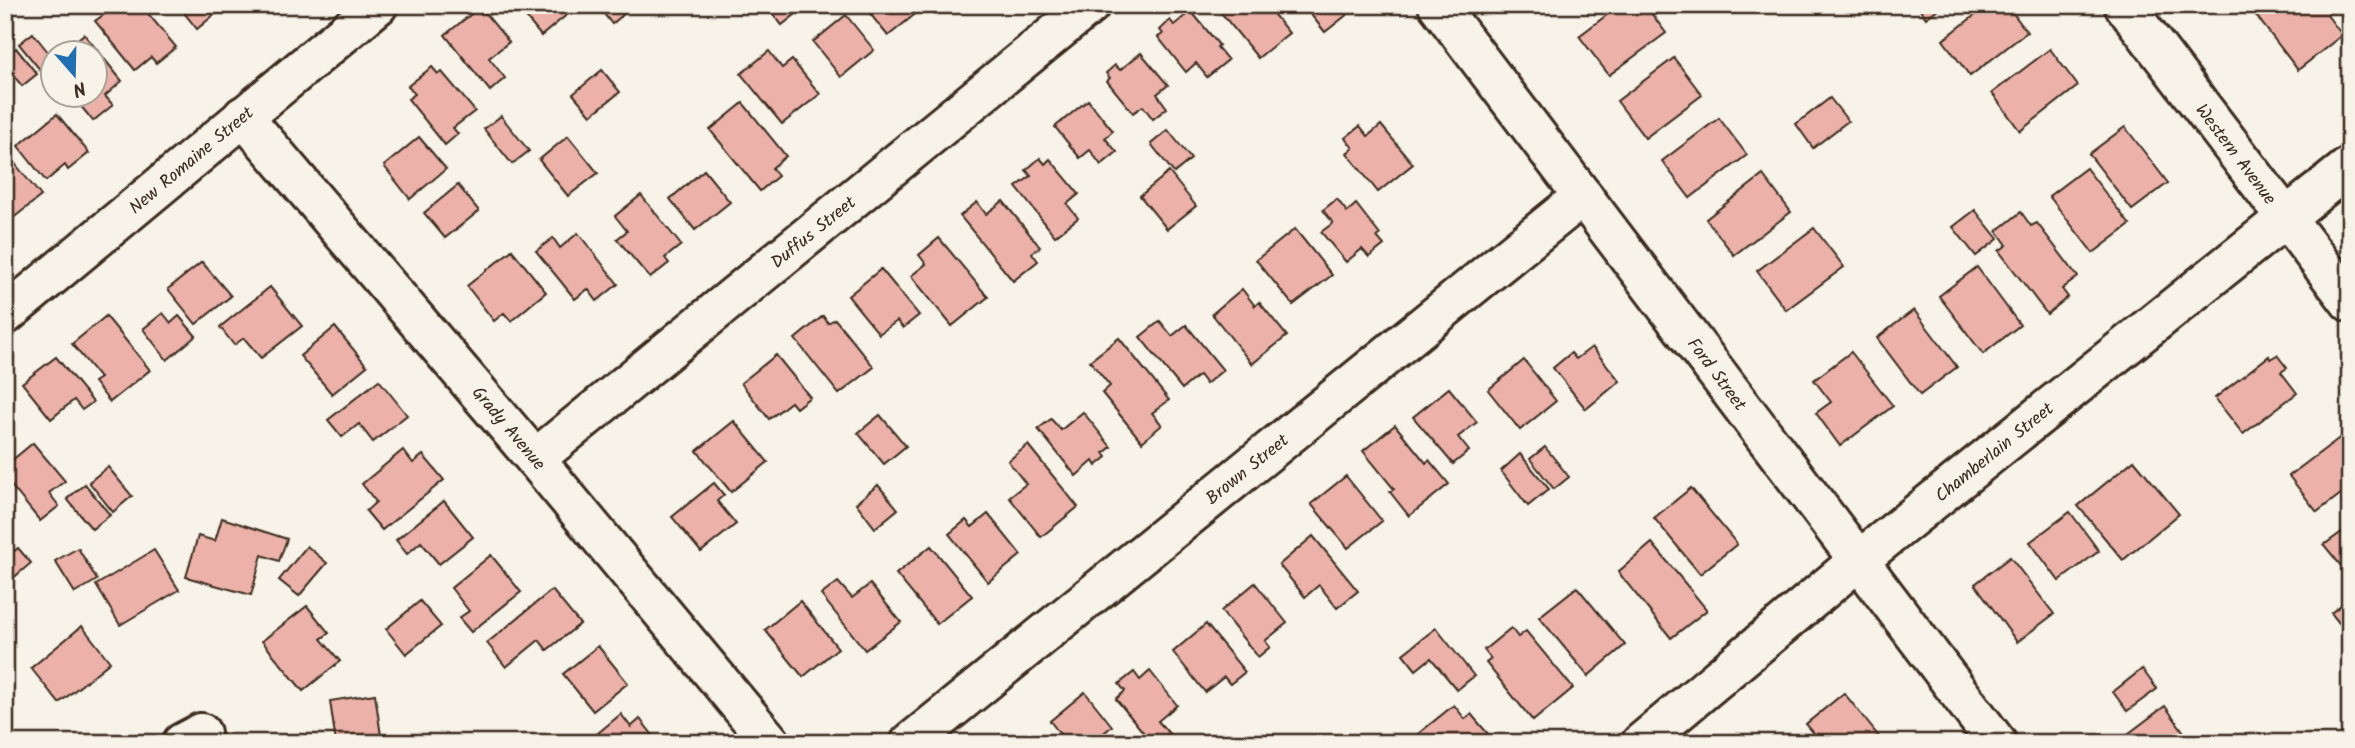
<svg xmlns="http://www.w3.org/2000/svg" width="2355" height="748" viewBox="0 0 2355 748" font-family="Kalam,sans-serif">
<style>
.building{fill:#ecb2aa;stroke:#3b2a1e;stroke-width:2}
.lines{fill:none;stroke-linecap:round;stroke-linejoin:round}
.minor-casing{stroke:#3b2a1e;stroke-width:44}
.minor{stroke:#f7f3e8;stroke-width:38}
.labels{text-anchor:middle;stroke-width:5;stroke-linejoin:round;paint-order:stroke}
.street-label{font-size:18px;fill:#3b2a1e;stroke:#f7f3e8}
</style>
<rect width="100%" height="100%" fill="#f7f3e8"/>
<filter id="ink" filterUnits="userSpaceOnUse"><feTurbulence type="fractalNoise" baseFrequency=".0143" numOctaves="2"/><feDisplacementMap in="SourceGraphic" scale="14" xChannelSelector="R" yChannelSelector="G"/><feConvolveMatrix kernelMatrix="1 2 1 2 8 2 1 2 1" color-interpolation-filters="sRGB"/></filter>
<g filter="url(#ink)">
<g class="building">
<polygon points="99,5 141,5 176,47 156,63 151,57 135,70 95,21 106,13"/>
<polygon points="178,5 215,5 211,9 215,14 197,29"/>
<polygon points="516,5 573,5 575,8 541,36"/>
<polygon points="597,5 626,5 630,9 612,24"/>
<polygon points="765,5 797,5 801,10 782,25"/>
<polygon points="863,5 923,5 924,7 888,36"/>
<polygon points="1224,5 1266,5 1289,33 1258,58 1218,9"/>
<polygon points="1303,5 1357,5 1358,6 1325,32"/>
<polygon points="1620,5 1645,5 1666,33 1609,75 1579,36"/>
<polygon points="1917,5 1943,5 1926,18"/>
<polygon points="1988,5 2007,5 2027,32 1970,76 1943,40"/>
<polygon points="2248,5 2331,5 2334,9 2327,15 2342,35 2298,70"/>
<polygon points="480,7 509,42 489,58 505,78 490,91 445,35"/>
<polygon points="1191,11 1219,45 1217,47 1228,60 1207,77 1196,63 1186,72 1158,37 1163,34 1160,30 1170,20 1174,25"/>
<polygon points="846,15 874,50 841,77 813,42"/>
<polygon points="33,33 52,57 52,62 41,71 19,44"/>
<polygon points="84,34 122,81 105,96 113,105 93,121 71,94 94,94 94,52 62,52"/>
<polygon points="16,48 37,74 22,86 5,65 5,57"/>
<polygon points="2050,49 2078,86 2020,131 1992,93"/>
<polygon points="769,51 782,68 792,60 820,94 782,124 741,74"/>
<polygon points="1141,53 1168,85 1157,94 1167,108 1153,119 1143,106 1133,113 1107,81 1110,78 1106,73 1115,65 1120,70"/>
<polygon points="1674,58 1702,95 1645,138 1617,101"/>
<polygon points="432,67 438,74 442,72 475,111 453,128 458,134 445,145 408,99 415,94 408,86"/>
<polygon points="602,70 620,92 591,115 573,94"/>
<polygon points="1830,98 1848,121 1813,148 1796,124"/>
<polygon points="1088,100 1113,131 1105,138 1117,152 1101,165 1090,150 1080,158 1055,127"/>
<polygon points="743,103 786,156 772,168 778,176 760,191 710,130"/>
<polygon points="57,114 89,153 68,170 65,165 46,181 18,146"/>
<polygon points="501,116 529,151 512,164 484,129"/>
<polygon points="1719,118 1747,155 1690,198 1662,161"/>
<polygon points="1381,125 1413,164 1378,192 1347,153 1353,148 1345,138 1360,126 1368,136"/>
<polygon points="2125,127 2168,183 2132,210 2089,154"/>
<polygon points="1168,130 1191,159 1174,173 1151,144"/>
<polygon points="568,136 598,173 568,196 539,160"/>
<polygon points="419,137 446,169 410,199 384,166"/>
<polygon points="5,151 41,196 7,223 5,221"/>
<polygon points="1040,158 1045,164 1050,159 1079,194 1067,204 1078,218 1055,236 1016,187 1031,176 1026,170"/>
<polygon points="2086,168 2130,225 2093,253 2049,196"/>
<polygon points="704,170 730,202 695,230 670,199"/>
<polygon points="1169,172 1196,206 1167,229 1140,196"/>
<polygon points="1763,175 1791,212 1734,255 1706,219"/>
<polygon points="458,185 479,211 445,238 424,213"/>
<polygon points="641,195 681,245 665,258 669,263 650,278 617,239 627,231 615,216"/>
<polygon points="1337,199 1347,212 1356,204 1380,235 1377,237 1384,245 1369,257 1362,249 1346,262 1321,232 1333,223 1323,210"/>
<polygon points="1003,201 1040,247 1032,253 1038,261 1013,281 960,216 977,202 986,214"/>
<polygon points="1975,210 1998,239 1976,256 1953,227"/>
<polygon points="2021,212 2031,226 2037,223 2078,277 2062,289 2068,297 2047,314 1999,251 2007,245 1997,231"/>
<polygon points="1814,228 1844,267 1786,310 1757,271"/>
<polygon points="1295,229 1332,275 1293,305 1256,260"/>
<polygon points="578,233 618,284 597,301 588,289 575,299 536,251 553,238 560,248"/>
<polygon points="939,238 988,297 952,326 911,276 926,264 919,255"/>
<polygon points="512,250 546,292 511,321 504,313 494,321 467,286"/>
<polygon points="202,262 231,296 196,324 168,289"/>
<polygon points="1977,267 2020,325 1983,354 1939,296"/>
<polygon points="881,269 919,315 903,328 897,321 879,334 848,296"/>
<polygon points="270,287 302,326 261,358 244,338 234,345 220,327"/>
<polygon points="1242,289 1255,306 1259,302 1287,336 1252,364 1212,314"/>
<polygon points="1914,310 1957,367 1920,395 1877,338"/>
<polygon points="163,313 171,323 179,316 196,336 167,360 143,329"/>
<polygon points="106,316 150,370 110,402 94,382 100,378 72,344"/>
<polygon points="823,316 828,323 835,319 874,367 839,394 795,339"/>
<polygon points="1160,321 1172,336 1186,325 1223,370 1206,384 1199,375 1182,389 1140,337"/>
<polygon points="335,327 367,366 332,394 300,356"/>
<polygon points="1119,338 1169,400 1152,413 1162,425 1142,442 1102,393 1110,386 1090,361"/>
<polygon points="1592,347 1620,381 1586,409 1553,368 1571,353 1576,359"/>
<polygon points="1851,352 1893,406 1840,446 1816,413 1831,402 1814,380"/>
<polygon points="776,355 810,397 796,408 791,402 769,419 741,383"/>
<polygon points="2277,355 2287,368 2281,372 2297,393 2243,434 2215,398 2269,356 2270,359"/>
<polygon points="56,357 93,402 82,410 74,400 51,419 22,383"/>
<polygon points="1524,360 1556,401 1520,430 1488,390"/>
<polygon points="379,380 407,415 373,442 359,424 342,437 328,420"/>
<polygon points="1449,388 1477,422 1458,437 1469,451 1453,464 1413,417"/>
<polygon points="1083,412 1111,447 1104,453 1107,457 1096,466 1093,461 1076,476 1038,429 1051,419 1061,430"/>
<polygon points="880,415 906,446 884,464 858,433"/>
<polygon points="734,421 768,462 731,492 697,451"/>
<polygon points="1395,425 1426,463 1429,460 1449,484 1409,516 1390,492 1394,489 1363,451"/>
<polygon points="2342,436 2350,445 2350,452 2343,457 2350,466 2350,487 2317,512 2289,476"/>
<polygon points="33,443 65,481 49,493 59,506 40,521 5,478 5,466"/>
<polygon points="1028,445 1078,507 1041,537 1009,497 1026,484 1008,461"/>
<polygon points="1545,447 1569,477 1554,489 1530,459"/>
<polygon points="403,450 413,463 423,455 444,480 382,530 366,511 376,502 362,484"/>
<polygon points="1520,454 1549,489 1528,506 1501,471"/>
<polygon points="2134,460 2179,514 2123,560 2078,506"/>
<polygon points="108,467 132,496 113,512 89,482"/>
<polygon points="1346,476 1382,521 1348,548 1311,504"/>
<polygon points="714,483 724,495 717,501 736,524 701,552 672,517"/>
<polygon points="85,484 110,515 92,529 67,499"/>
<polygon points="878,485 898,509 875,528 856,503"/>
<polygon points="1691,488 1737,544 1700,574 1654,518"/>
<polygon points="444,501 473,537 439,564 421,542 407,554 396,540"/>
<polygon points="2070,512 2099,551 2059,581 2030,542"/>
<polygon points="988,514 1021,555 988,582 949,534 966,520 972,527"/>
<polygon points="222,518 287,539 279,561 262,555 251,595 186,577 198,536 215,541"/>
<polygon points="2350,526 2350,577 2324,545"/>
<polygon points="1313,536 1358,591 1337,608 1319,585 1305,597 1279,565"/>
<polygon points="1652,543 1707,610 1671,638 1618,572"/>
<polygon points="307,546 327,563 299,596 279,580"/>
<polygon points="931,546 972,596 937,624 896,574"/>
<polygon points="18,548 31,563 5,585 5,559"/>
<polygon points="78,548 97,580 75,593 55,561"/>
<polygon points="154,550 179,590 120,625 96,585"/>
<polygon points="491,555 521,592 471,632 459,618 469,611 451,588"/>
<polygon points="2010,557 2054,614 2017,642 1975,584"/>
<polygon points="838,582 852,598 870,584 901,622 865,650 821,595"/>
<polygon points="1255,583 1287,623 1265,641 1270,647 1258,657 1221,611"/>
<polygon points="1577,587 1625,645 1588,676 1539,617"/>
<polygon points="552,590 580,624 547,650 539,640 506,667 487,643"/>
<polygon points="2350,598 2350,633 2348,634 2331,613"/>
<polygon points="420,601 441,626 406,654 386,629"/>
<polygon points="800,601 838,648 803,677 765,630"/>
<polygon points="307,606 329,633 321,639 340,661 303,691 262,641"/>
<polygon points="1206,624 1245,672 1230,684 1224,677 1205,692 1173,652"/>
<polygon points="82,626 110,662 59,703 31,668"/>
<polygon points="1436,628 1474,676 1457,690 1431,658 1416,670 1403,654"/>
<polygon points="1511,628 1518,637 1526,631 1573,688 1533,721 1486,663 1491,659 1484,650"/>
<polygon points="598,646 628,683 593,711 563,674"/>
<polygon points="2142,669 2157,689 2127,711 2113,692"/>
<polygon points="1150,671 1177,705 1158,721 1172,737 1165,743 1152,743 1116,699 1125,691 1119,684 1134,672 1140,680"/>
<polygon points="1085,692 1112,726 1092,743 1067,743 1050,721"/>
<polygon points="1844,693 1884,743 1822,743 1806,724"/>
<polygon points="375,694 382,743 336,743 330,701"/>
<polygon points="1454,705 1465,719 1471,714 1488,734 1482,739 1485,743 1425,743 1418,734"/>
<polygon points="2165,706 2191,742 2116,743"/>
<polygon points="621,714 631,727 640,719 659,743 586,743"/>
</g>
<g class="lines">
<g class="minor-casing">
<g id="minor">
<polyline points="1438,5 1997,743"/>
<polyline points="2124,5 2350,302"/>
<polyline points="243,116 535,459 771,743"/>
<polyline points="5,315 378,5"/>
<polyline points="535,459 1090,5"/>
<polyline points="182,743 201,733"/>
<polyline points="910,743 1583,196"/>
<polyline points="1641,743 1858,561 2350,166"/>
</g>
</g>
<use href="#minor" class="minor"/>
</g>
</g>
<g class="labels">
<g class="street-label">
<text transform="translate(2236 154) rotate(53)" y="6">Western Avenue</text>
<text transform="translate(191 160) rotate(-40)" y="6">New Romaine Street</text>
<text transform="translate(813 232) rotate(-39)" y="6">Duffus Street</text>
<text transform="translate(1717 374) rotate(53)" y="6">Ford Street</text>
<text transform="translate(509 428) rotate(50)" y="6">Grady Avenue</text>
<text transform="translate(1994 452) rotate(-39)" y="6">Chamberlain Street</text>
<text transform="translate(1247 469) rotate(-39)" y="6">Brown Street</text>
</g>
</g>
<rect width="2355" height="748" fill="none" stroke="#f7f3e8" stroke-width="28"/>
<rect x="14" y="14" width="2327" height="720" fill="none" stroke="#3b2a1e" stroke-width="2.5" filter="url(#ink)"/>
<g transform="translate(74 74) rotate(160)"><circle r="33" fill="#f7f3e8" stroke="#aca397" stroke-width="2"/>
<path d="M0-5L12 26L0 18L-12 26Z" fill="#1f6fb2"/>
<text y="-10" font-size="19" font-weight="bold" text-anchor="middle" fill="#3b2a1e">N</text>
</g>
</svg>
